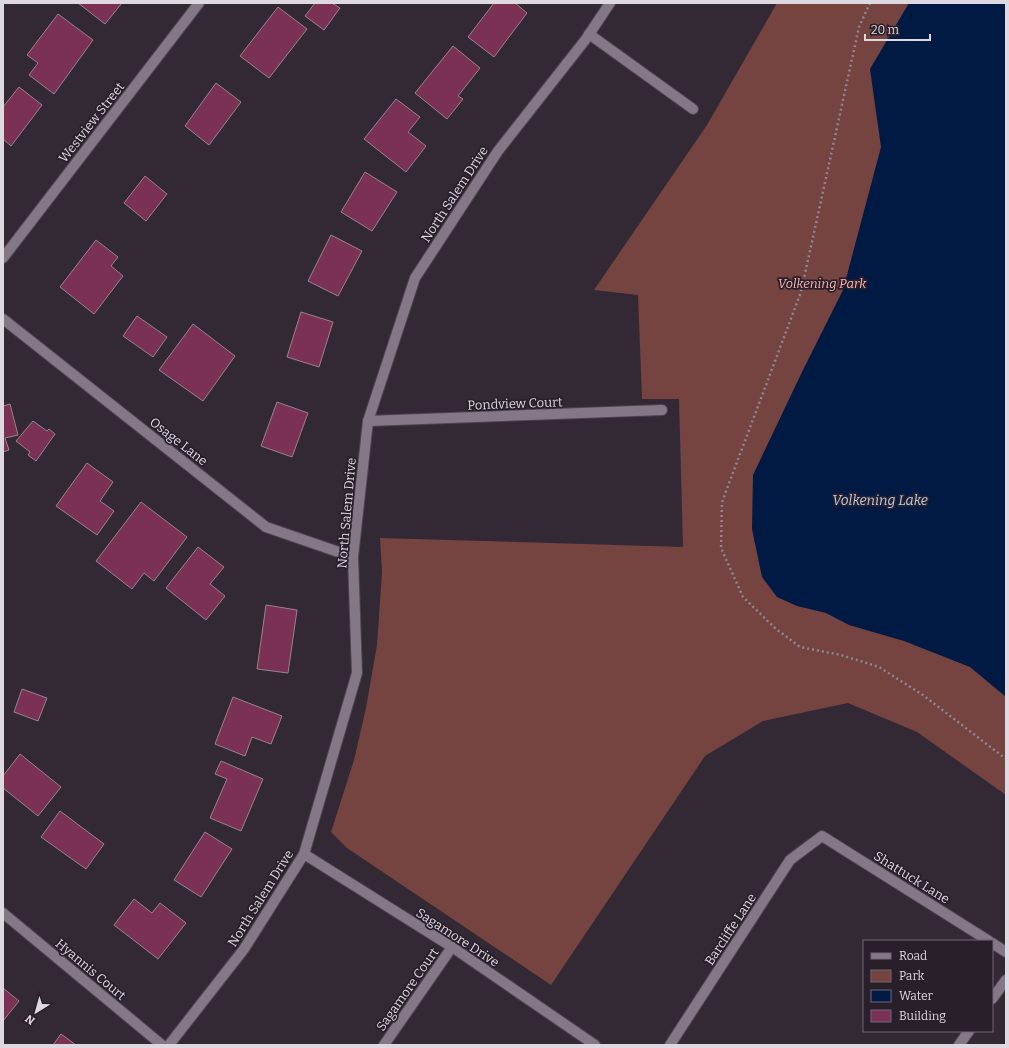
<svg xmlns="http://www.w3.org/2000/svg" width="1009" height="1048" viewBox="0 0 1009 1048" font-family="Bitter,serif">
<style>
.green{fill:#754340}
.water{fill:#001a44}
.building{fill:#7a3154;stroke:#97848b}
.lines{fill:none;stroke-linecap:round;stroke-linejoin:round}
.lane-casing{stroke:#4e4550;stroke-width:12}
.street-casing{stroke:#4e4550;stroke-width:12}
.secondary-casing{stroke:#4e4550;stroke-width:12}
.path{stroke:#8e8690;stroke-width:2.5;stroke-dasharray:2 3;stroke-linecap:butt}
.lane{stroke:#847887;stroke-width:10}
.street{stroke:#847887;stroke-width:10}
.secondary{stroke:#847887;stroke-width:10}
.labels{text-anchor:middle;stroke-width:3.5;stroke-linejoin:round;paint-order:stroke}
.street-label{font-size:13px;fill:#ded8e0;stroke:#291f2b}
.park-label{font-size:13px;font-style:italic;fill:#fab3ad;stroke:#291f2b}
.water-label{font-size:14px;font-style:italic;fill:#b2ccee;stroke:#291f2b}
</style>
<rect width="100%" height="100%" fill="#332935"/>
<polygon class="green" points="777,3 1006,3 1006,795 917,732 848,703 763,721 705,756 551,985 347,848 331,832 354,760 366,708 377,645 382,572 380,538 683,547 679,399 642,399 638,295 594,290 707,125"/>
<polygon class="water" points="909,3 1006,3 1006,697 970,667 904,641 849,625 826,613 797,606 777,597 762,577 752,529 753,475 802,372 843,290 881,147 870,69"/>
<g class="building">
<polygon points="78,3 122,3 105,24"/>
<polygon points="315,3 332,3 340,8 324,30 305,16"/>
<polygon points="494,3 515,3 527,13 494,57 468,37"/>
<polygon points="278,7 307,29 269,78 240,56"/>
<polygon points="58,14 93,40 54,94 29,75 38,63 27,55"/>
<polygon points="453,46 480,68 458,96 463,99 447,119 415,93"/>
<polygon points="216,83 241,102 209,145 185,126"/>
<polygon points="19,87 42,105 11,146 3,139 3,107"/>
<polygon points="396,99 420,117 408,132 426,146 406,172 364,139"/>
<polygon points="365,172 397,192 372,231 341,212"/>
<polygon points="145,176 167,194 146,221 124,203"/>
<polygon points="331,235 362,251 338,296 308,281"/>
<polygon points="96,240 118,257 111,266 123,276 94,314 60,287"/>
<polygon points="301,312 333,322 319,367 287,357"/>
<polygon points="137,316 167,337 153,357 123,336"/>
<polygon points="193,324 235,356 203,401 159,370"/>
<polygon points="277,402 308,413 292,457 261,446"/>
<polygon points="10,404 18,435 5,438 9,450 3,452 3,406"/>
<polygon points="33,421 47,431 49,429 55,434 36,461 28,455 30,452 16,441"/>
<polygon points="87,463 113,482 100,501 114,511 97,535 56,506"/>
<polygon points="141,502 187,537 154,581 144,573 132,589 96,561"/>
<polygon points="198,547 224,567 210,584 225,596 206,620 166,588"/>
<polygon points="266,605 297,610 288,673 257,669"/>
<polygon points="22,689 47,698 38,721 14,712"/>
<polygon points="233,697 282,716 271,744 252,737 245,756 215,744"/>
<polygon points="20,754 61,787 38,816 3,788 3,776"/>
<polygon points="221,761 263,779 241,831 210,818 227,779 215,774"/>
<polygon points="60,811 104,844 86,869 41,837"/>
<polygon points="205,832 232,849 201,897 174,880"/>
<polygon points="134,899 152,913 160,903 186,923 158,959 114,925"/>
<polygon points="3,988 19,1001 3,1021"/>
<polygon points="61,1034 76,1045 53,1045"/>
</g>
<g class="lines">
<g class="lane-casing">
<polyline id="lane" points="589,34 693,109"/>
</g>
<g class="street-casing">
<g id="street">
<polyline points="3,258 199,3"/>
<polyline points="3,319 266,527 353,557"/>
<polyline points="368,421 662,410"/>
<polyline points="304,854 452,947 595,1045"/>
<polyline points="3,913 162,1045"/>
<polyline points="992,943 1006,952"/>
<polyline points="992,999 1006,980"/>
<polyline points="384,1045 452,947"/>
<polyline points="670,1045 790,860 822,836 989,941"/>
<polyline points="959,1045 969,1031"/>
</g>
</g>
<g class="secondary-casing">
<polyline id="secondary" points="169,1045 244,949 304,854 357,673 353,557 368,421 415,278 498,151 586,39 610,3"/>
</g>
<polyline class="path" points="870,3 859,27 801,292 722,502 721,548 743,597 776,629 800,647 841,655 879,667 923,695 1006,759"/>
<use href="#lane" class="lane"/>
<use href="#street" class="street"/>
<use href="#secondary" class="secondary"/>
</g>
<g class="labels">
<g class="street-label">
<text transform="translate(91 122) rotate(-52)" y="5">Westview Street</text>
<text transform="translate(454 194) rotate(-57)" y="5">North Salem Drive</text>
<text transform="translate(515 403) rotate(-2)" y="5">Pondview Court</text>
<text transform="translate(179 441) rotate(38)" y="5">Osage Lane</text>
<text transform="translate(346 513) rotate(-85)" y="5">North Salem Drive</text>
<text transform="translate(912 877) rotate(32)" y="5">Shattuck Lane</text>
<text transform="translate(260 898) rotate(-58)" y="5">North Salem Drive</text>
<text transform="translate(730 929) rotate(-57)" y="5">Barcliffe Lane</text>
<text transform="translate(458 937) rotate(33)" y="5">Sagamore Drive</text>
<text transform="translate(91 969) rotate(40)" y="5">Hyannis Court</text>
<text transform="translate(407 989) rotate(-55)" y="5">Sagamore Court</text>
</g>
<g class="park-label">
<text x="822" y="288">Volkening Park</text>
</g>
<g class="water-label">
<text x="880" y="505">Volkening Lake</text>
</g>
</g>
<rect width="1009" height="1048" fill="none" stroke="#ded8e0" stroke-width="8"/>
<rect x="863" y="940" width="130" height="92" fill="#291f2b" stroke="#716973"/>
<rect x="871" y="953" width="20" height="6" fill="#847887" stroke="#716973"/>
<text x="899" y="960" font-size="12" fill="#ded8e0">Road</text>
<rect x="871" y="970" width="20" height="12" fill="#754340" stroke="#716973"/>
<text x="899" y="980" font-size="12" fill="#ded8e0">Park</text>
<rect x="871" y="990" width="20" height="12" fill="#001a44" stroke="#716973"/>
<text x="899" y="1000" font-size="12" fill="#ded8e0">Water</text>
<rect x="871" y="1010" width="20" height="12" fill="#7a3154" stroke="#716973"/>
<text x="899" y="1020" font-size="12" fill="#ded8e0">Building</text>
<g transform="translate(36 1012) rotate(217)" stroke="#291f2b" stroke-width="3" paint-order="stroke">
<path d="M0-3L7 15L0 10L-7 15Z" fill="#ded8e0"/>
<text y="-6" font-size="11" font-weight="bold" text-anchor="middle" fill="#ded8e0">N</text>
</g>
<path d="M865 34v6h65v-6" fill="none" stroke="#ded8e0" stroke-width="2"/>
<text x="871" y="34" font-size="12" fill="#ded8e0" stroke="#291f2b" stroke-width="3" paint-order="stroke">20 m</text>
</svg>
